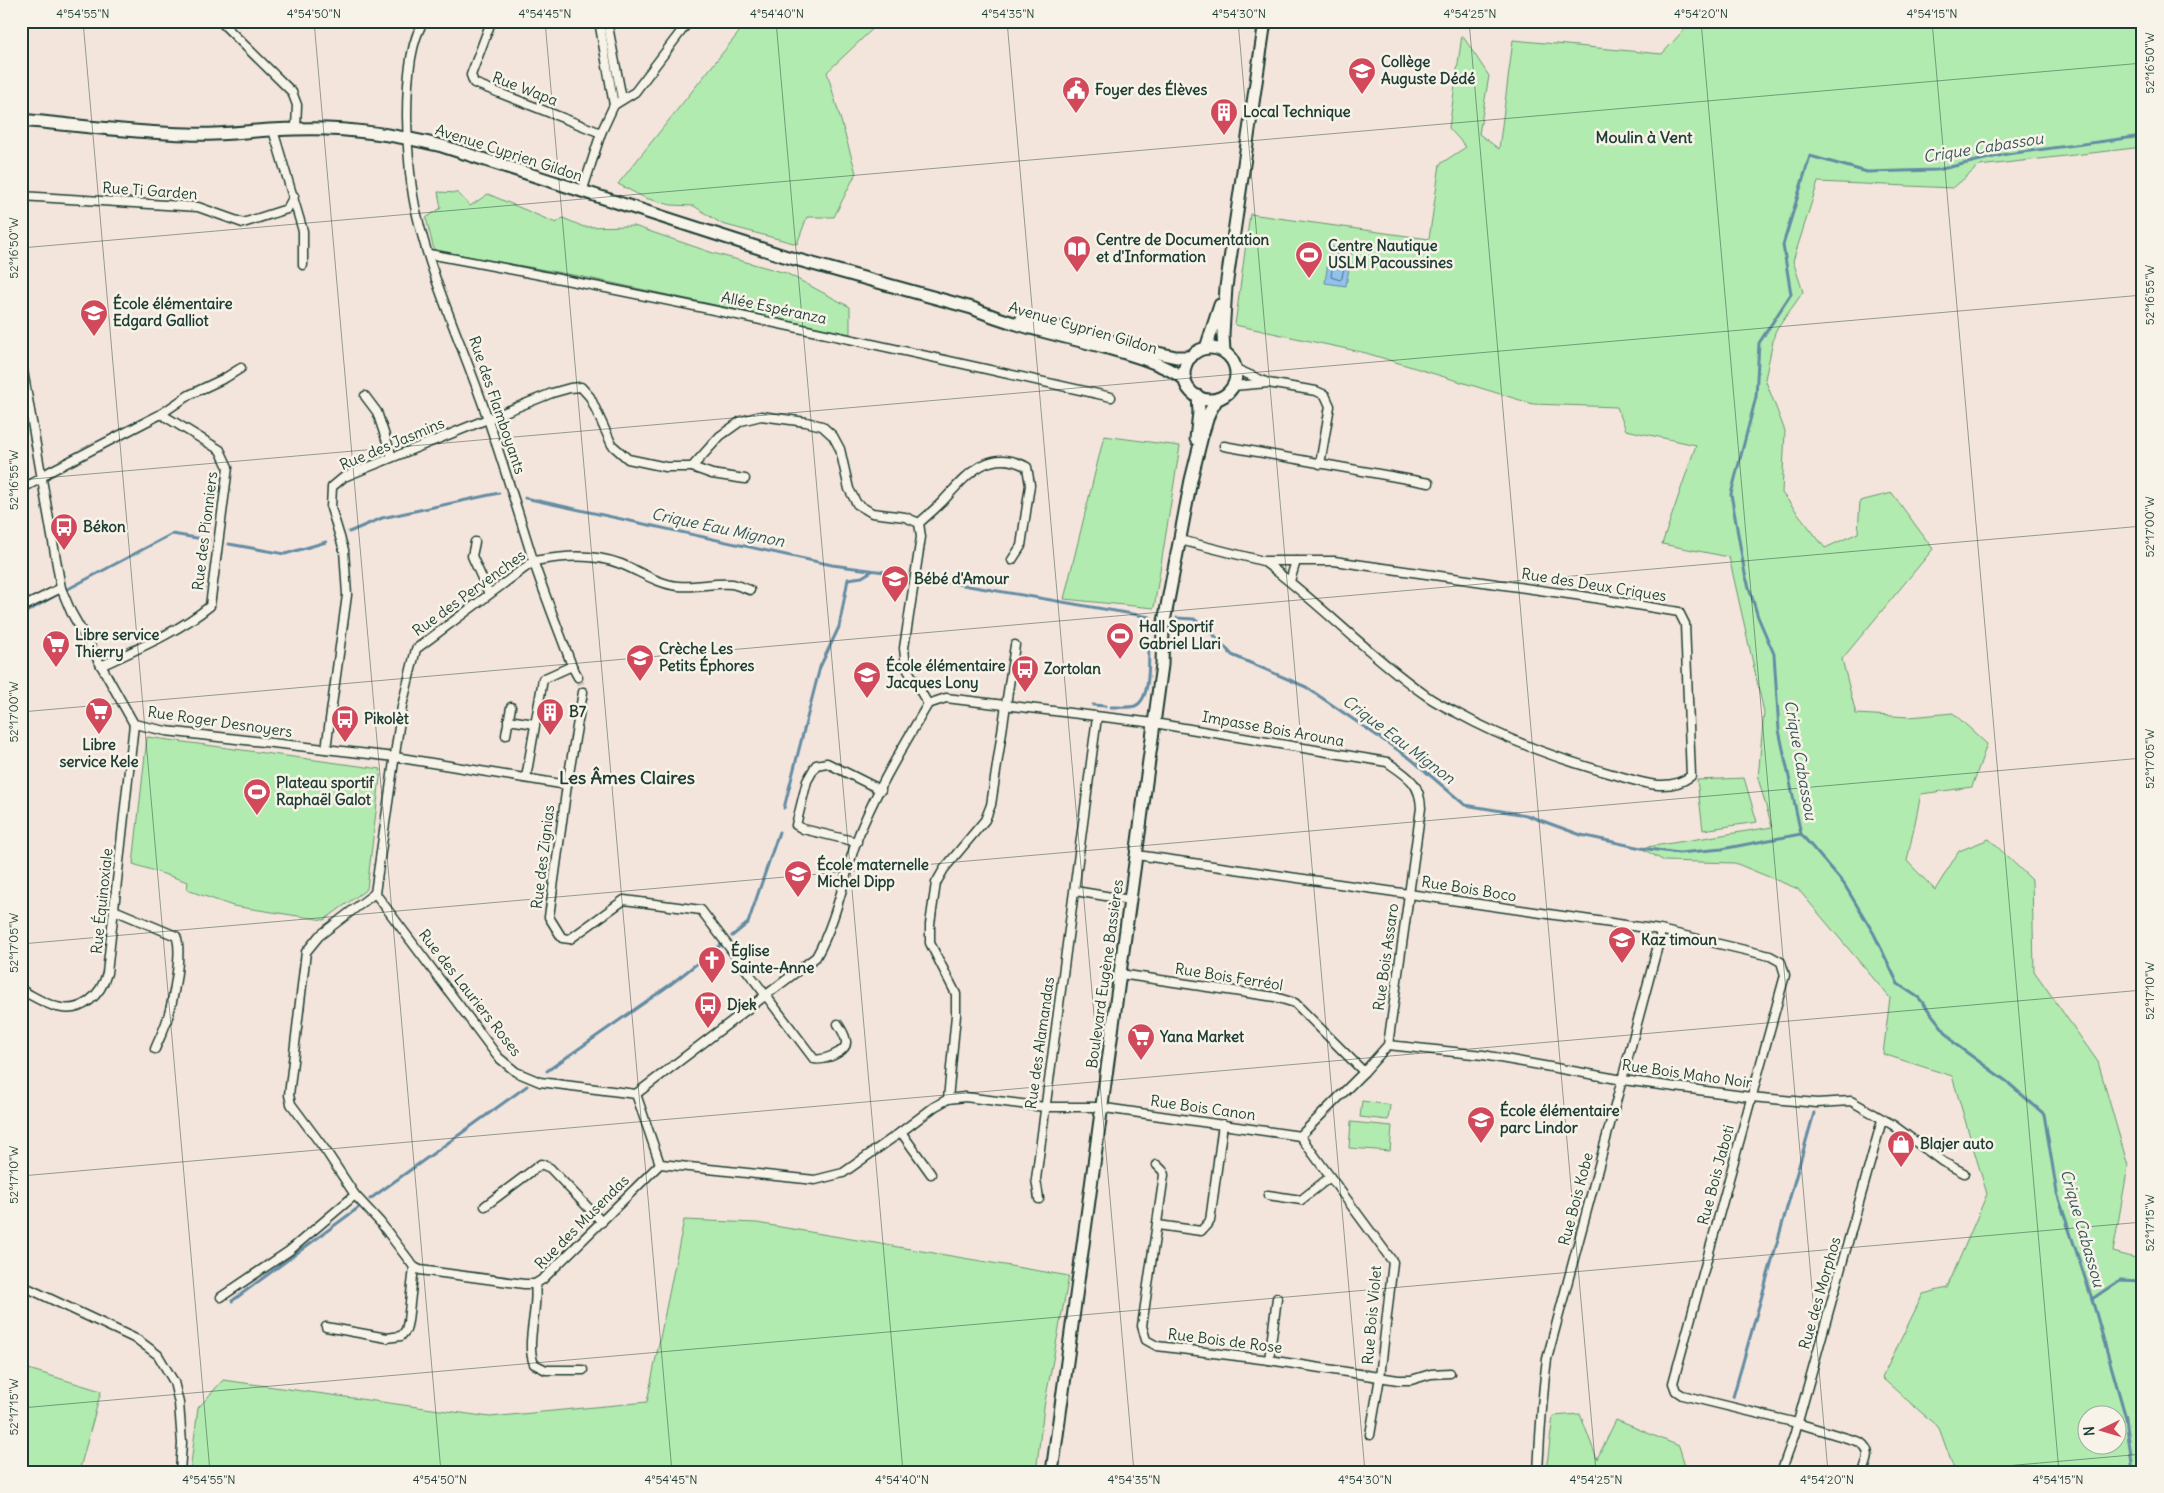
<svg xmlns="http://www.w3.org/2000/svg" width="2164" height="1493" viewBox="0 0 2164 1493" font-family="Delius,sans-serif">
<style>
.green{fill:#b2ebaf;stroke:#689472;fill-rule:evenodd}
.water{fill:#92c1ed;stroke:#648ca3}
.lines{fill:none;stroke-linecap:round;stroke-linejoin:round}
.shore{stroke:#4d727e;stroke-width:1}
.stream{stroke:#648ca3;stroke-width:3}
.street-tunnel{stroke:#c9c3ba;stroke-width:8;stroke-dasharray:8 4;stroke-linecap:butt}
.street-casing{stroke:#1f3d34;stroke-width:11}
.secondary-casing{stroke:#1f3d34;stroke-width:15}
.street{stroke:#f7f3e8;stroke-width:8}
.secondary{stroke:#f7f3e8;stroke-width:11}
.ticks{fill:none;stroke:#1f3d34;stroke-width:1;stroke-opacity:0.45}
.labels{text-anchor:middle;stroke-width:5;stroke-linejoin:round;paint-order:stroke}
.poi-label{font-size:15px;font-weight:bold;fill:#1f3d34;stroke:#f7f3e8;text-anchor:start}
.street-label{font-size:15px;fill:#1f3d34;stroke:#f7f3e8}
.neighbourhood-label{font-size:16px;font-weight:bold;fill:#1f3d34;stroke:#f7f3e8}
.water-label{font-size:16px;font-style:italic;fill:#365759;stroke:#f7f3e8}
.quarter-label{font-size:18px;font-weight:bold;fill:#1f3d34;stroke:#f7f3e8}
.neatline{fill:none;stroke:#1f3d34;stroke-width:2}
.ticks-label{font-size:12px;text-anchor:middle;fill:#1f3d34}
</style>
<rect width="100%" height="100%" fill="#f4e5dc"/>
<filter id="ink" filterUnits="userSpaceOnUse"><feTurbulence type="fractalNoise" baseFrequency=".02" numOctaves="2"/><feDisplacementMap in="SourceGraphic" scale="10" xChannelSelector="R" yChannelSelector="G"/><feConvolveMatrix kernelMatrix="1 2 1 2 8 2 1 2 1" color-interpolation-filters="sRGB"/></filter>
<g filter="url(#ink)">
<g class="green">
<polygon points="748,21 881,21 827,72 856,173 834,217 807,217 797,244 722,224 694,206 671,205 645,198 618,184"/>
<path d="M1692,21H2105L2143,27V147L1979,166L1953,188L1818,182L1793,261L1803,292L1775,332L1765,379L1785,431L1782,493L1825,548L1858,533L1860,501L1892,493L1933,549L1842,659L1856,714L1910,717L1953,713L1987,744L1972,787L1921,794L1907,861L1935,890L1959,851L1989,839L2032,880L2034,971L2098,1062L2128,1166L2113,1252L2143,1260V1472H1955L1939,1428L1882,1378L1923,1294L1947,1288L1987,1194L1952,1076L1883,1054L1890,998L1798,889L1735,863L1664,861L1641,848L1772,827L1758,778L1764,712L1729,557L1662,544L1696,445L1626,430L1617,407L1533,404L1366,353L1235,325L1250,214L1429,239L1440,164L1466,147L1449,128L1462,35L1489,76L1479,134L1499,149L1513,40L1662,54ZM2086,1416H2116V1446H2086Z"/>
<polygon points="438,192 458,193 470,206 488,194 556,223 563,218 584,227 634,226 713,253 786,273 850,307 850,334 584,277 434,250 426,218 441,208"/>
<polygon points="1104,436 1180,446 1154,608 1064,599"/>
<polygon points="147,737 381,769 367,889 324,920 233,906 187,890 188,882 133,864"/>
<polygon points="1744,778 1757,822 1703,830 1697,780"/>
<polygon points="1362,1101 1390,1105 1388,1120 1360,1117"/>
<polygon points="1351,1122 1392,1126 1390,1151 1349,1148"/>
<polygon points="684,1220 757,1223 1069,1276 1044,1407 1036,1472 190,1472 198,1408 223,1380 490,1417 647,1402"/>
<polygon points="22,1367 101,1391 79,1472 21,1472"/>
<polygon points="1580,1414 1597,1459 1616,1420 1679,1446 1687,1472 1546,1472 1553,1416"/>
</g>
<polygon class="water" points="1330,247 1352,250 1346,286 1325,283"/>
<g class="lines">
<polygon class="shore" points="1337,253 1346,256 1342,278 1340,280 1331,277 1334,255"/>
<g class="stream">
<polyline points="525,498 832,565 907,575"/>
<polyline points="349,532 382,518 499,493"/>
<polyline points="229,544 285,554 326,542"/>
<polyline points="928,579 1150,617 1149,632"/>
<polyline points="68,589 172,534 209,540"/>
<polyline points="21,615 58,594"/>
<polyline points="1177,618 1194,619 1216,637 1232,655 1306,687 1411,759 1465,805 1526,815 1581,835 1641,848 1679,853 1722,849 1801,834"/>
<polyline points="1093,705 1105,706"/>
<path d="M1111,707C1118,707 1129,708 1135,706C1152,699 1148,659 1149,643"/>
<polyline points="784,808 820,667 839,627 848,579 862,577 872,571"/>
<polyline points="732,936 748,923 779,832"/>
<polyline points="547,1071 671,984 722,944"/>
<polyline points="370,1199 527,1086"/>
<polyline points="2092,1299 2120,1280 2143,1281"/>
<polyline points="232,1301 358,1208"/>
<polyline points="1733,1397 1814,1113"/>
<polyline points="2133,1472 2126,1418 2092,1299 2057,1193 2044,1114 2006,1081 1955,1044 1919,998 1898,984 1874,934 1844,884 1801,834 1779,730 1774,654 1758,617 1745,574 1731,494 1756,397 1759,343 1791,294 1783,245 1810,156 1867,172 1937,170 2007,154 2143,136"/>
</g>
<polyline class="street-tunnel" points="578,677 583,692"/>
<g class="street-casing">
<g id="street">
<polyline points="220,21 292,92 297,105 296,128"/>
<path d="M424,21C399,57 406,173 417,215C432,280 461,342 483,405C501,456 517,508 533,560C545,596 559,631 572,666L578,677"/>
<polyline points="599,21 614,105"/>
<polyline points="607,21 622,99"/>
<polyline points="491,22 471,75 474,83 601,133"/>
<polyline points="273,130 303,231 303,265"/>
<polyline points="582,192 601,133 614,105 635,92 689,21"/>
<polyline points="21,196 198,207 243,223 287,209 294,196"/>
<path d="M429,254C657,296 884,346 1111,397"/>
<polyline points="21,359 61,588 71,612 134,724 166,731 395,757 567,785"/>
<polyline points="1236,369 1268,383"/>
<polyline points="1233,386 1268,383 1316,391 1325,395 1330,406 1320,464"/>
<polyline points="365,396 377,412 392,457"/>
<polyline points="1224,446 1429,483"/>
<polyline points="692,467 712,474 745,479"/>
<polyline points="21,489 42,478 47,473 161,414 189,395 225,378 241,368"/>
<path d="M919,523C927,516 935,509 942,502C966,476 989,446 1027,467L1030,485L1021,546L1012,560"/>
<path d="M1180,540L1263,561H1334L1582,596L1679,612L1685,624L1691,776C1667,794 1638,781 1612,774C1558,759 1506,740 1457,713C1446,707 1434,702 1424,694C1367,654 1319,602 1263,561"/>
<polyline points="475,542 472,556 489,594"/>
<polyline points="1290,581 1296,561"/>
<polyline points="21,608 61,588"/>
<path d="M101,666C139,648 178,632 210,606L228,467L220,450L161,414"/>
<path d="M583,692L567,785L549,917L562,938L570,939L624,900L701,910L814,1059C823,1061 847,1052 846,1042C846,1036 841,1029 838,1024"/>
<polyline points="508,720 535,724"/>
<polyline points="506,735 511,707"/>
<polyline points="326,749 347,595 344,550 331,508 332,487 344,477 552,393 570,388 581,387 590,397 612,445 628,459 666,467 692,467 720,436 741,421 761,416 806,422 822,426 833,436 840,449 849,489 857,504 872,513 905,517 919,523 921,537 904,648 906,667 928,704"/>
<polyline points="526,778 543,679 572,666"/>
<polyline points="857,842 803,829 796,825 807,781 816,765 827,763 881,790"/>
<path d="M1137,855L1660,930L1770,956L1781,962L1785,975L1673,1383L1676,1391L1682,1395L1797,1423L1860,1442C1872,1450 1868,1460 1863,1472"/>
<polyline points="1075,891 1130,900"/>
<path d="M375,893L498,1057L516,1072L540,1082L636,1094L816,957C836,922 843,881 856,842C874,794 902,748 928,704L946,698L1154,723L1387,762C1407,776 1420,782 1421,808L1388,1045L1364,1072L1300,1136"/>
<polyline points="375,893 319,936 306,952 289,1095 291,1104 326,1151 355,1195 380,1222 414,1267 420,1270 524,1284 535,1284 543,1279 660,1164"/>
<path d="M375,893L402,706L416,649L534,561C563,556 592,553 621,564C639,571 658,584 678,586C696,588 714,582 732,584C738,585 744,588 750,590"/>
<path d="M114,910L176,936C183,951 173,1002 167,1020C164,1030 159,1039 155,1049"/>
<polyline points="1120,974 1275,997 1295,1003 1364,1072"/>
<path d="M21,990C33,996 45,1004 57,1007C82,1014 101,995 107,973L134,724"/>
<polyline points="1388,1045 1483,1055 1623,1080 1751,1097 1817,1103 1851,1101 1893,1125 1943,1162 1964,1173"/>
<polyline points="636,1094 660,1164"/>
<polyline points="948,1099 956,1015 956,994 930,943 930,924 936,883 944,869 985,820 991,805 1015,645"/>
<polyline points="901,1132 931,1174"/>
<polyline points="1300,1136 1393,1262 1380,1377 1370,1435"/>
<polyline points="660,1164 815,1180 843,1173 901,1132 934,1107 948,1099 965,1097 1045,1107 1098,1107 1300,1136"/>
<polyline points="1157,1165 1163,1171 1164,1175 1142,1326 1146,1340 1157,1346 1269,1360 1398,1380 1411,1380 1431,1374 1450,1373"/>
<polyline points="1268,1195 1301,1200 1330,1177"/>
<polyline points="1039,1199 1036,1179 1097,717"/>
<polyline points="485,1206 541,1164 550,1168 602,1222"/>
<polyline points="1158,1225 1201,1231 1210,1221 1223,1124"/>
<path d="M535,1284C539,1309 525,1342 534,1364L546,1370H583"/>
<polyline points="21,1285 138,1340 158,1355 174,1382 179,1403 182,1443 180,1472"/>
<polyline points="221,1297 289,1251 355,1195"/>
<polyline points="326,1327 387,1338 401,1336 406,1330 408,1321 414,1267"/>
<polyline points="1269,1360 1277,1298"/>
<path d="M1538,1472C1540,1434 1542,1396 1547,1359L1660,938V930"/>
<polyline points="1781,1472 1794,1436 1882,1120"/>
</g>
</g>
<g class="secondary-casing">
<g id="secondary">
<path d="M21,120C77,125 133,133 188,134C224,136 259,129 295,129C345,127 394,134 442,146L784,256L972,308C1014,326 1060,335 1104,347C1132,355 1160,362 1185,379"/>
<polyline points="1022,318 1144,350 1176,357 1191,357"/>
<polyline points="1206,348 1220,305"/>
<circle cx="1210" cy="374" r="26"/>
<polyline points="1224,352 1223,334 1226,287 1265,21"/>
<polyline points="1196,439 1199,412 1198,396"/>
<polyline points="1052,1472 1162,665 1163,627 1191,480 1202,436 1209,413 1217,399"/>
</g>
</g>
<use href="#street" class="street"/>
<use href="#secondary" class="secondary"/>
</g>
</g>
<path class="ticks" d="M83,21L210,1472M314,21L441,1472M545,21L672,1472M776,21L903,1472M1007,21L1134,1472M1238,21L1365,1472M1469,21L1596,1472M1701,21L1828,1472M1932,21L2059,1472M21,248L2143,63M21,480L2143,295M21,712L2143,526M21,944L2143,758M21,1176L2143,990M21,1408L2143,1222M1937,1472L2143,1454"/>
<defs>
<g id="school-pin" transform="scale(1.4375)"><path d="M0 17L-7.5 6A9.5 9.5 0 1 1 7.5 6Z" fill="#d1495b" stroke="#f7f3e8"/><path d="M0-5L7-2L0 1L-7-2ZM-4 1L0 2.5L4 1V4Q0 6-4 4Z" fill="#fff"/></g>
<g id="civic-pin" transform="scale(1.4375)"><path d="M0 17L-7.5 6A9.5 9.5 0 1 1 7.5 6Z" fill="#d1495b" stroke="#f7f3e8"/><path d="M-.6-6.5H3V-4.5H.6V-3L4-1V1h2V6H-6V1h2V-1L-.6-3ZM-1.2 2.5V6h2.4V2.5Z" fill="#fff"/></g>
<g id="building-pin" transform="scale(1.4375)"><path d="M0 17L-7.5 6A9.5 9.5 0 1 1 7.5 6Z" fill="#d1495b" stroke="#f7f3e8"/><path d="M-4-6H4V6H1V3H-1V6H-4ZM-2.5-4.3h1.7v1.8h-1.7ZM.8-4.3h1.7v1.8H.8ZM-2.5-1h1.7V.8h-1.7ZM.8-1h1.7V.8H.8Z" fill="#fff"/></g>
<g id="library-pin" transform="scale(1.4375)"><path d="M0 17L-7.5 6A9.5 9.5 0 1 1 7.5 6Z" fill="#d1495b" stroke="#f7f3e8"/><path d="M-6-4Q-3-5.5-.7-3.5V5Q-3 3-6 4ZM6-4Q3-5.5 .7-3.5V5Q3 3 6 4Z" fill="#fff"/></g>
<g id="stadium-pin" transform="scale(1.4375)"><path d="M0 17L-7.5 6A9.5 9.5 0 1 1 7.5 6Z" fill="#d1495b" stroke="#f7f3e8"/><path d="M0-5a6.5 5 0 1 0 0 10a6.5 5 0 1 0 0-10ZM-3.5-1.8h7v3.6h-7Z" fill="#fff"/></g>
<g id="bus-pin" transform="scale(1.4375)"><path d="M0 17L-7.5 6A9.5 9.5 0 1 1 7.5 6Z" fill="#d1495b" stroke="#f7f3e8"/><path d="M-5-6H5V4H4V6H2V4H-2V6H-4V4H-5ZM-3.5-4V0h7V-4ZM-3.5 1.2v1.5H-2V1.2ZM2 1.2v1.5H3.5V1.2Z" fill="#fff"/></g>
<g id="supermarket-pin" transform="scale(1.4375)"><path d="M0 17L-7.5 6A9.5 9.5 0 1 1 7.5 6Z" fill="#d1495b" stroke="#f7f3e8"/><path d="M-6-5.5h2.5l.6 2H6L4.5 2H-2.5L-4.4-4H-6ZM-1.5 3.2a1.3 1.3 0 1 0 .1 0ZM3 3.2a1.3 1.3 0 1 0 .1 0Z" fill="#fff"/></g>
<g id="church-pin" transform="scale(1.4375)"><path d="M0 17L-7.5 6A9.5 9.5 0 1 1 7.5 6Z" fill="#d1495b" stroke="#f7f3e8"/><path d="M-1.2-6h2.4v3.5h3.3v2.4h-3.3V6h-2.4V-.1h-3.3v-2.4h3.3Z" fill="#fff"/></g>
<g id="shop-pin" transform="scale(1.4375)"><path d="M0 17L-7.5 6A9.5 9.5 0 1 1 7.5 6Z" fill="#d1495b" stroke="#f7f3e8"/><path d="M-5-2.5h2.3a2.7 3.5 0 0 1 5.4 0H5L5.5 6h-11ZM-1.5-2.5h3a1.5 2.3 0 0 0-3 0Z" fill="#fff"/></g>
</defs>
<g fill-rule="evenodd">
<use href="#school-pin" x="1362" y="71"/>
<use href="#civic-pin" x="1076" y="90"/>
<use href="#building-pin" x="1224" y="112"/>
<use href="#library-pin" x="1077" y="249"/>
<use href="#stadium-pin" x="1309" y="255"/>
<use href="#school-pin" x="94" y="313"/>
<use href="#bus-pin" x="64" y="527"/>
<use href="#school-pin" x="895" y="579"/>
<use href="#stadium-pin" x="1120" y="636"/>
<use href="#supermarket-pin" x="56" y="644"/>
<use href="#school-pin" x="640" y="658"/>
<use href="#bus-pin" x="1025" y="669"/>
<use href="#school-pin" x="867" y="675"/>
<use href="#supermarket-pin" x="99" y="711"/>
<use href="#building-pin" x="550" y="712"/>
<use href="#bus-pin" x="345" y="719"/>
<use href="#stadium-pin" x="257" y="792"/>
<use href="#school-pin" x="798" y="874"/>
<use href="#school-pin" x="1622" y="940"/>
<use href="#church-pin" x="712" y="960"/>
<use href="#bus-pin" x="708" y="1005"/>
<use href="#supermarket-pin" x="1141" y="1037"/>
<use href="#school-pin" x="1481" y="1120"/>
<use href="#shop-pin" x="1901" y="1144"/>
</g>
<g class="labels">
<g class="poi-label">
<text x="1381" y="67">Collège<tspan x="1381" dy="17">Auguste Dédé</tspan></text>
<text x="1095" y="95">Foyer des Élèves</text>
<text x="1243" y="117">Local Technique</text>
<text x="1096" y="245">Centre de Documentation<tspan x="1096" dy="17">et d'Information</tspan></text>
<text x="1328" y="251">Centre Nautique<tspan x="1328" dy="17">USLM Pacoussines</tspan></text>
<text x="113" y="309">École élémentaire<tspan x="113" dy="17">Edgard Galliot</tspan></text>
<text x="83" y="532">Békon</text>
<text x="914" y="584">Bébé d'Amour</text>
<text x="1139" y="632">Hall Sportif<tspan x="1139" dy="17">Gabriel Llari</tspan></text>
<text x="75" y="640">Libre service<tspan x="75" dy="17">Thierry</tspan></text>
<text x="659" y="654">Crèche Les<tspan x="659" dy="17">Petits Éphores</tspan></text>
<text x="886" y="671">École élémentaire<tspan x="886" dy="17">Jacques Lony</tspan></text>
<text x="1044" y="674">Zortolan</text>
<text x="569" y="717">B7</text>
<text x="364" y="724">Pikolèt</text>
<text x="99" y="750" text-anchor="middle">Libre<tspan x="99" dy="17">service Kele</tspan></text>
<text x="276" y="788">Plateau sportif<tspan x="276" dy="17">Raphaël Galot</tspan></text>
<text x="817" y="870">École maternelle<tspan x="817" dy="17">Michel Dipp</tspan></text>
<text x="1641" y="945">Kaz timoun</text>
<text x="731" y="956">Église<tspan x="731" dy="17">Sainte-Anne</tspan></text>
<text x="727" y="1010">Djek</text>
<text x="1160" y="1042">Yana Market</text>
<text x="1500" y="1116">École élémentaire<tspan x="1500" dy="17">parc Lindor</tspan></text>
<text x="1920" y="1149">Blajer auto</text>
</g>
<g class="street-label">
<text transform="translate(525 89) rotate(21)" y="5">Rue Wapa</text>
<text transform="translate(509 153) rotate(18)" y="5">Avenue Cyprien Gildon</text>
<text transform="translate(150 191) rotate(4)" y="5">Rue Ti Garden</text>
<text transform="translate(774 308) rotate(12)" y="5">Allée Espéranza</text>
<text transform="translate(1083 328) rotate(16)" y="5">Avenue Cyprien Gildon</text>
<text transform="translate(497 405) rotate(71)" y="5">Rue des Flamboyants</text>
<text transform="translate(392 444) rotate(-23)" y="5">Rue des Jasmins</text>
<text transform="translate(205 531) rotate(-83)" y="5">Rue des Pionniers</text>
<text transform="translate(1594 585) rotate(9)" y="5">Rue des Deux Criques</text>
<text transform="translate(469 593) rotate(-36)" y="5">Rue des Pervenches</text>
<text transform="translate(220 722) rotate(8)" y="5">Rue Roger Desnoyers</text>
<text transform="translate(1273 729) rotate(10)" y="5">Impasse Bois Arouna</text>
<text transform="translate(543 857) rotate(-83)" y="5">Rue des Zignias</text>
<text transform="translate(1469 889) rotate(9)" y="5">Rue Bois Boco</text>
<text transform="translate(102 901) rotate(-84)" y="5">Rue Équinoxiale</text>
<text transform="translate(1386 957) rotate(-82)" y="5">Rue Bois Assaro</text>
<text transform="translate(1105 974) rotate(-82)" y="5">Boulevard Eugène Bassières</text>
<text transform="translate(1229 977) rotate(9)" y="5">Rue Bois Ferréol</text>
<text transform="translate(470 993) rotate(52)" y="5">Rue des Lauriers Roses</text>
<text transform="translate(1040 1043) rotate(-82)" y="5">Rue des Alamandas</text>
<text transform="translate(1687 1074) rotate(8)" y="5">Rue Bois Maho Noir</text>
<text transform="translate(1203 1108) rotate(8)" y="5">Rue Bois Canon</text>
<text transform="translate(1716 1175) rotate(-75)" y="5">Rue Bois Jaboti</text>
<text transform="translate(1576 1199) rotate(-75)" y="5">Rue Bois Kobe</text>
<text transform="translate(582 1222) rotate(-45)" y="5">Rue des Musendas</text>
<text transform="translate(1820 1293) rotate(-74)" y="5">Rue des Morphos</text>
<text transform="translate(1372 1315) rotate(-85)" y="5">Rue Bois Violet</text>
<text transform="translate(1225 1341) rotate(7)" y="5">Rue Bois de Rose</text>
</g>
<g class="neighbourhood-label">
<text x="1644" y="143">Moulin à Vent</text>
</g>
<g class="water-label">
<text transform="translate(1983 147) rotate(-9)" y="6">Crique Cabassou</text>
<text transform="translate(718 527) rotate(12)" y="6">Crique Eau Mignon</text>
<text transform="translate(1399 739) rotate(37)" y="6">Crique Eau Mignon</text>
<text transform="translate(1801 760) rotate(80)" y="6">Crique Cabassou</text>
<text transform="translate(2083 1228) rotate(74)" y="6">Crique Cabassou</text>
</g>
<g class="quarter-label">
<text x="627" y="784">Les Âmes Claires</text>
</g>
</g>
<rect width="2164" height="1493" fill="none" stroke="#f7f3e8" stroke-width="55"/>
<g transform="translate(2102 1430) rotate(265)"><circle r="24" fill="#f7f3e8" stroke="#a1aaa0"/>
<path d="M0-4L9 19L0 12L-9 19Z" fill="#d1495b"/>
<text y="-8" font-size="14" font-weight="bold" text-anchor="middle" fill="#1f3d34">N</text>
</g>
<rect x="28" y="28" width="2108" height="1438" class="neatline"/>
<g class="ticks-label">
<text x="83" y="18">4°54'55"N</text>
<text x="314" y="18">4°54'50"N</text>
<text x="545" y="18">4°54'45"N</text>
<text x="777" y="18">4°54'40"N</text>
<text x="1008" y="18">4°54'35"N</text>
<text x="1239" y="18">4°54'30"N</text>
<text x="1470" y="18">4°54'25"N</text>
<text x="1701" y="18">4°54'20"N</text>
<text x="1932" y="18">4°54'15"N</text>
<text transform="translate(2150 63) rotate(-90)" y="4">52°16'50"W</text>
<text transform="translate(14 248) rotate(-90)" y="4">52°16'50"W</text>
<text transform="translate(2150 295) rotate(-90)" y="4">52°16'55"W</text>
<text transform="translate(14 480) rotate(-90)" y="4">52°16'55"W</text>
<text transform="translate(2150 527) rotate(-90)" y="4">52°17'00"W</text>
<text transform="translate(14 712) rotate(-90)" y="4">52°17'00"W</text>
<text transform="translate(2150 759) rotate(-90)" y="4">52°17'05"W</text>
<text transform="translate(14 943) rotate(-90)" y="4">52°17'05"W</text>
<text transform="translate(2150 991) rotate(-90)" y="4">52°17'10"W</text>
<text transform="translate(14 1175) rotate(-90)" y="4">52°17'10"W</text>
<text transform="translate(2150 1223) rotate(-90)" y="4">52°17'15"W</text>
<text transform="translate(14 1407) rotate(-90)" y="4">52°17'15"W</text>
<text x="209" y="1484">4°54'55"N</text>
<text x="440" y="1484">4°54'50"N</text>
<text x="671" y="1484">4°54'45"N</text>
<text x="902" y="1484">4°54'40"N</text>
<text x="1134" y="1484">4°54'35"N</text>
<text x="1365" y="1484">4°54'30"N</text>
<text x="1596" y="1484">4°54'25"N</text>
<text x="1827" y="1484">4°54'20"N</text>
<text x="2058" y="1484">4°54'15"N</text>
</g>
</svg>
